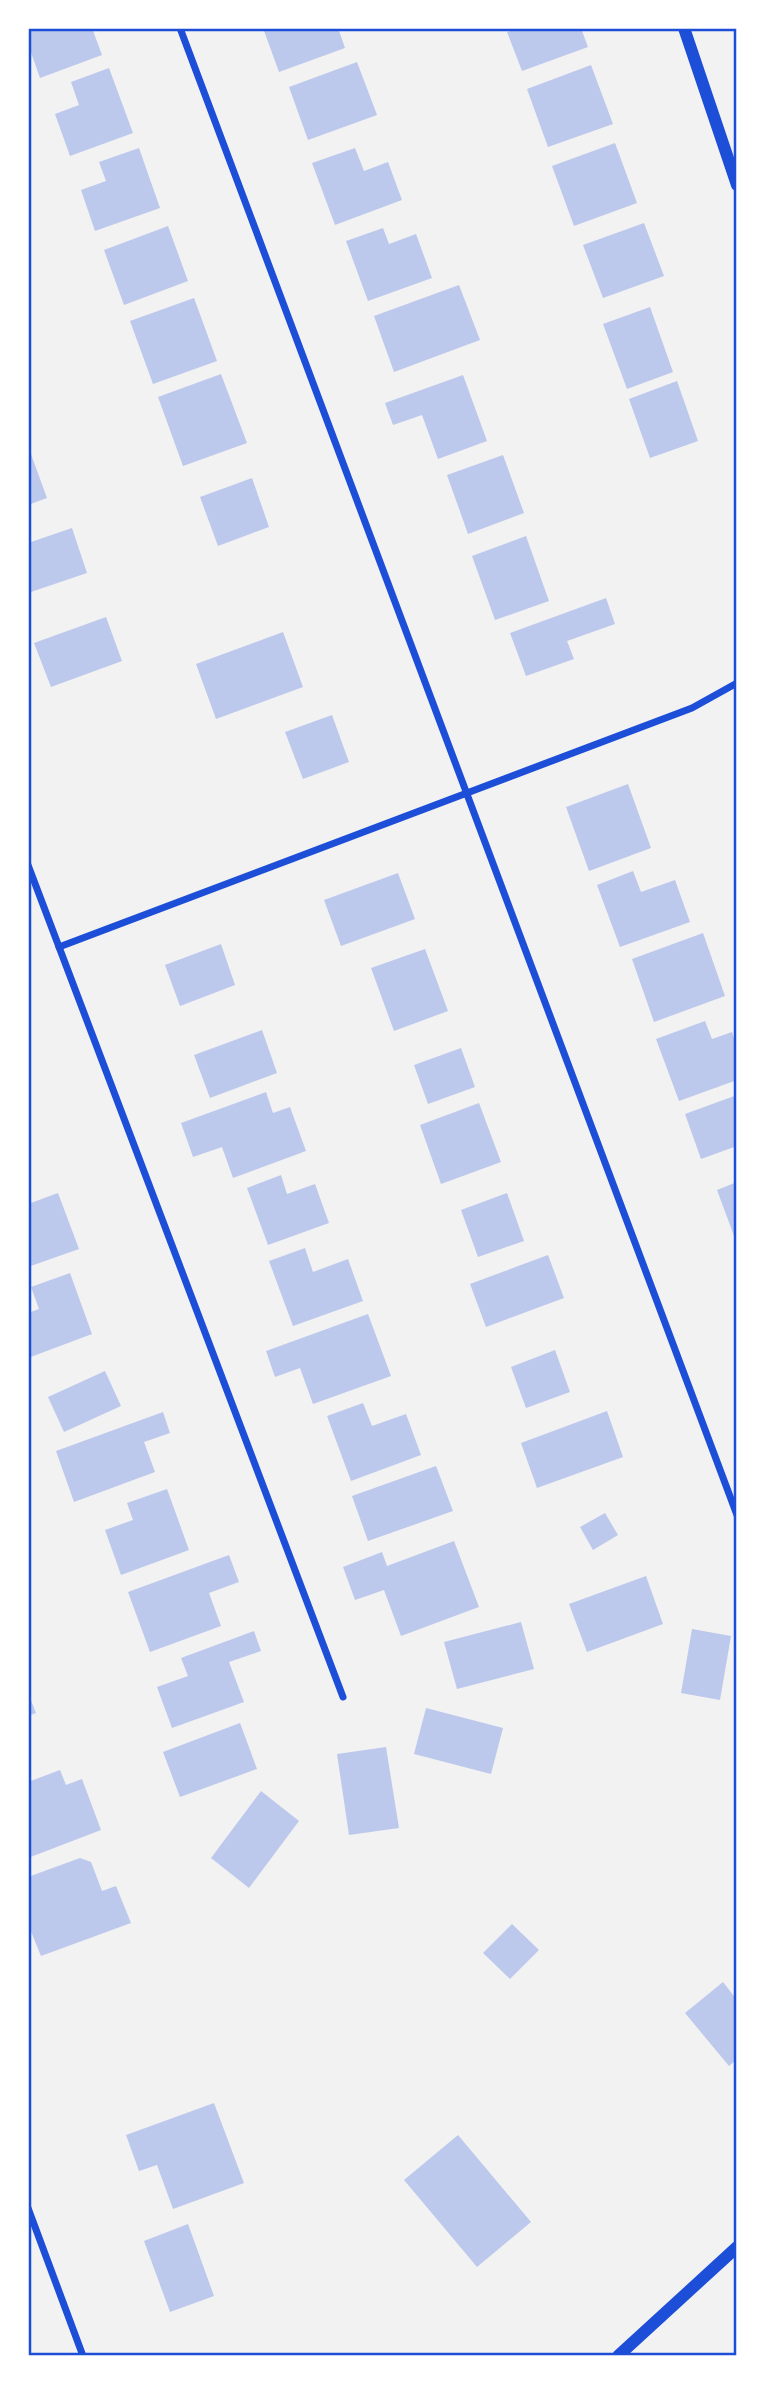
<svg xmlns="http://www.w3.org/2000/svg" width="765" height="2384" viewBox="0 0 765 2384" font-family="'Sofia Sans Condensed',sans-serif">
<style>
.building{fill:#bdc9ec}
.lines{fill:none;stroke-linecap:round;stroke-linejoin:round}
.minor{stroke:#1d4ed8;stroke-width:7}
.tertiary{stroke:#1d4ed8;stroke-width:12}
.neatline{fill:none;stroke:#1d4ed8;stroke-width:2.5}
</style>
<rect width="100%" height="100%" fill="#f2f2f2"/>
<g class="building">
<polygon points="31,28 92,28 102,55 40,78 28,44"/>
<polygon points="263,28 338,28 345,48 279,72"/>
<polygon points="518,28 581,28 588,47 522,71 507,32"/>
<polygon points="357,62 377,115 308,140 289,87"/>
<polygon points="591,65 613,124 548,147 527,89"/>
<polygon points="109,68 133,133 70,156 55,114 79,105 71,82"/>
<polygon points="615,143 637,203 574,226 552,166"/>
<polygon points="139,148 160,208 95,231 81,190 106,181 99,162"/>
<polygon points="355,148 364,171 388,162 402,200 335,225 312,163"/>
<polygon points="644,223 664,276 603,298 583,245"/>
<polygon points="168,226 188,281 124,305 104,250"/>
<polygon points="383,228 389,244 416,234 432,278 368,301 346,241"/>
<polygon points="459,285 480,340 394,372 374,316"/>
<polygon points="194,298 217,361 153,384 130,321"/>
<polygon points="650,307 673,372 627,389 603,324"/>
<polygon points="221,374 247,443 183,466 158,397"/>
<polygon points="463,375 487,441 438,459 422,415 393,425 385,403"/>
<polygon points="677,381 698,441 650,458 629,399"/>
<polygon points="28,446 47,498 28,505"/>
<polygon points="503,455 524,513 468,534 447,475"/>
<polygon points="252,478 269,527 218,546 200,497"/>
<polygon points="72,528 87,573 28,593 28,543"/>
<polygon points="526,536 549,601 495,620 472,556"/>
<polygon points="606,598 615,624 567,641 574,659 526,676 510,633"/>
<polygon points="106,617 122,661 51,687 34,643"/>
<polygon points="283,632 303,687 216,719 196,664"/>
<polygon points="332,715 349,762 303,779 285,732"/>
<polygon points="628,784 651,848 589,871 566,807"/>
<polygon points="633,871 641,892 675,880 690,922 620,947 597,885"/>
<polygon points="398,873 415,919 341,946 324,900"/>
<polygon points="703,933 725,996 654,1022 632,959"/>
<polygon points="221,944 235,985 180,1006 165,965"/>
<polygon points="425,949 448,1011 394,1031 371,968"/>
<polygon points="705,1021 712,1039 732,1032 737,1047 737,1080 679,1101 656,1039"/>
<polygon points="262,1030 277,1073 210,1098 194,1055"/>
<polygon points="461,1048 475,1087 428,1104 414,1065"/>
<polygon points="266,1092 273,1113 290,1107 306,1151 233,1178 222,1147 193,1157 181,1123"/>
<polygon points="737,1095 737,1146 701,1159 685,1114"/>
<polygon points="479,1103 501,1162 441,1184 420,1125"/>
<polygon points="281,1175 287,1194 315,1184 329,1223 268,1245 247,1188"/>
<polygon points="737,1182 737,1244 717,1190"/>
<polygon points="58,1193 79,1249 28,1267 28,1204"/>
<polygon points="507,1193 524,1241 478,1257 461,1210"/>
<polygon points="305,1248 313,1272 348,1259 363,1301 293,1326 269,1261"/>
<polygon points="548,1255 564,1298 486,1327 470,1284"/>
<polygon points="70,1273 92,1334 28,1358 28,1313 39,1309 31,1287"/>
<polygon points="368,1314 391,1376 313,1404 300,1368 275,1377 266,1351"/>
<polygon points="555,1350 570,1392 526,1408 511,1367"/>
<polygon points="105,1371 121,1406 64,1432 48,1397"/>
<polygon points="363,1403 372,1426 406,1414 421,1455 351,1481 327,1416"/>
<polygon points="607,1411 623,1457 537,1488 521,1443"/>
<polygon points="163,1412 170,1433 144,1442 155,1472 74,1502 56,1451"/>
<polygon points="436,1466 453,1511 368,1541 352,1496"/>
<polygon points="167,1489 189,1550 121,1575 105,1530 133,1520 127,1503"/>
<polygon points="605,1513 618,1535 593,1550 580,1527"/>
<polygon points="454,1541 479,1607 401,1636 384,1590 355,1600 343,1567 382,1552 387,1566"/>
<polygon points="229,1555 239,1582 209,1593 221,1626 150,1652 128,1592"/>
<polygon points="646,1576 663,1624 587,1652 569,1604"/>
<polygon points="521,1622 534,1669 457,1689 444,1642"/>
<polygon points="692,1629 731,1636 720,1700 681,1693"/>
<polygon points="254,1631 261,1651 229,1662 244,1702 172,1728 157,1687 188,1676 181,1658"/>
<polygon points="28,1693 36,1713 28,1716"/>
<polygon points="426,1708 503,1728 491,1774 414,1754"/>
<polygon points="240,1723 257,1769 180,1797 163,1752"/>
<polygon points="386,1747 399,1828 349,1835 337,1754"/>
<polygon points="60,1770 66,1785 82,1779 101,1830 28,1858 28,1782"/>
<polygon points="261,1791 299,1821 249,1888 211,1858"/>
<polygon points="80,1858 91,1862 102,1891 116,1886 131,1923 41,1956 28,1924 28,1877"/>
<polygon points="512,1924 539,1950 510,1979 483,1953"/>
<polygon points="723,1982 737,2000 737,2059 729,2066 685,2013"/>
<polygon points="214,2103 244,2183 173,2209 157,2165 139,2171 126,2135"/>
<polygon points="458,2135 531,2222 477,2267 404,2180"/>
<polygon points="188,2224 214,2296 170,2312 144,2241"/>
</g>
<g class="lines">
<g class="minor">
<polyline points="180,28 737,1515"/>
<polyline points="28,865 343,1697"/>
<polyline points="59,947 692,708 737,683"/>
<polyline points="28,2208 83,2356"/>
</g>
<g class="tertiary">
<polyline points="684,28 737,185"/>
<polyline points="618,2356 737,2247"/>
</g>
</g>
<rect width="765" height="2384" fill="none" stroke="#ffffff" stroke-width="60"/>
<rect x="30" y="30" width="705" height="2324" class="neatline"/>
</svg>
